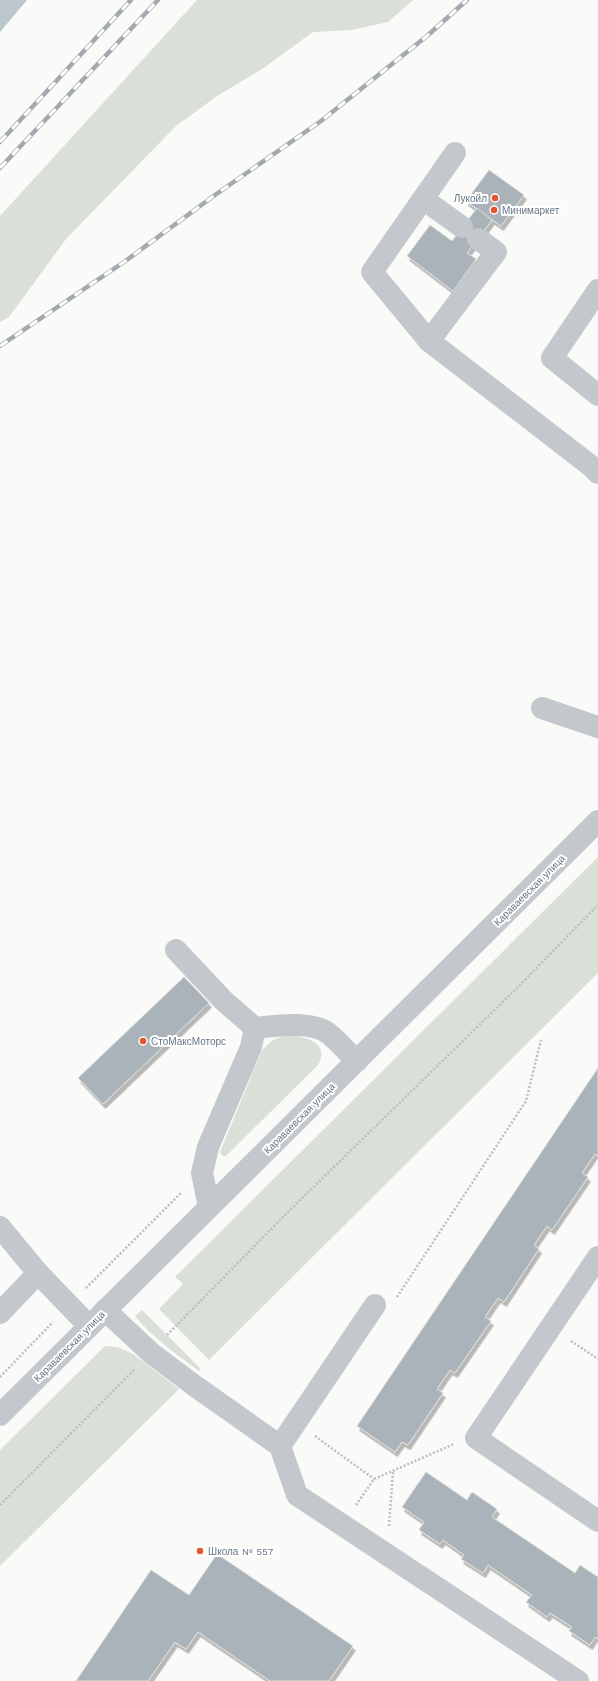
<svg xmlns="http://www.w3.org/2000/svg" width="598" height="1681" viewBox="0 0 598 1681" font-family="'Work Sans',sans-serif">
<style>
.green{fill:#dadfd7}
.water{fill:#bbc7cb}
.building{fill:#aab3b9;stroke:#dcdcda;filter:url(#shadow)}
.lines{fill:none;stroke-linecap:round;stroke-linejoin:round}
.path{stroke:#bbbfc2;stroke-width:2.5;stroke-dasharray:2 2;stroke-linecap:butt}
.minor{stroke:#c3c8cc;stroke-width:22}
.rail-casing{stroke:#a2aab0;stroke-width:4.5}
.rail{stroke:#fff;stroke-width:3;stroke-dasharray:9;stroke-linecap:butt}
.poi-dot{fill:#e4572e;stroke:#fff;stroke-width:1.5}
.labels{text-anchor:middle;stroke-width:4;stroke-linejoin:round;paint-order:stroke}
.poi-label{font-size:10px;fill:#657683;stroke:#fff;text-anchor:start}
.street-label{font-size:10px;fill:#657683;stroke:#fff}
</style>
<defs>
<filter id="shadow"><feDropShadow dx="2.5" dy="4.5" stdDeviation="0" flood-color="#0004"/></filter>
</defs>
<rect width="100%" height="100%" fill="#fafaf8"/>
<g class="green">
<polygon points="197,0 413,0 388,22 352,30 313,32 265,67 217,96 176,126 66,239 9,317 0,322 0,216"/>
<polygon points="598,857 598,973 209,1360 159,1309 183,1284 175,1277"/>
<path d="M286,1035C303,1036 331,1042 318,1065L226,1156H223L220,1152L262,1050L273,1040Z"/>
<path d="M142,1310L201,1369L199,1371C176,1354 153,1338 135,1316Z"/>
<polygon points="105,1346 118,1347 133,1354 179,1389 0,1566 0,1450"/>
</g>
<polygon class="water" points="0,0 27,0 0,32"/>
<g class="building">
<polygon points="489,170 524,195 501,226 466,201"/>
<polygon points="477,208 492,220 467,253 476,259 453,291 407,256 430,225 452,241"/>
<polygon points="184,977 209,1003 103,1104 78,1078"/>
<polygon points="598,1068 598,1156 595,1154 582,1173 588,1177 552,1230 547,1226 534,1245 539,1249 504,1302 498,1298 485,1317 491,1321 455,1373 450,1370 437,1389 443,1393 408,1445 402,1442 395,1452 357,1426"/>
<polygon points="426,1472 467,1500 472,1492 497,1509 492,1517 575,1573 580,1565 598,1577 598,1639 595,1637 590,1645 569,1631 572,1627 550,1613 547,1617 526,1602 532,1595 488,1565 483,1573 461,1559 464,1555 443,1540 440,1544 419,1530 424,1522 402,1507"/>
<polygon points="217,1554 353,1646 329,1681 270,1681 198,1632 186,1649 175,1642 148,1681 76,1681 151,1570 189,1595"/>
</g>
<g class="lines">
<g class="path">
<polyline points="86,1288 181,1193"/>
<polyline points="397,1297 526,1101 541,1040"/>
<polyline points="167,1335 291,1209 516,989 598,905"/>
<polyline points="571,1341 598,1359"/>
<polyline points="0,1377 53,1322"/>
<polyline points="315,1436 374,1479"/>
<polyline points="0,1505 135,1369"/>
<polyline points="356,1505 374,1479 454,1444"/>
<polyline points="389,1526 393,1471"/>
</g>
<g class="minor">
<polyline points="455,153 372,272 429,341 591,466 598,473"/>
<polyline points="423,199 462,227"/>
<polyline points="598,290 552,358 598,395"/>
<polyline points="429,341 496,252 478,239"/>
<polyline points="542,708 598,727"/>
<polyline points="176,950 224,1001 255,1028"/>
<path d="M209,1207L202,1173L208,1147L251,1047L255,1028C275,1026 310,1020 328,1033C338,1041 347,1052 357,1061"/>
<polyline points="0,1227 38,1273 89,1326"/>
<polyline points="598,1257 476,1438 598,1521"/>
<polyline points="105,1310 151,1353 195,1386 280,1446 297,1495 578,1681"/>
<polyline points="0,1313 38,1273"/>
<polyline points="0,1415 598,821"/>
<polyline points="280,1446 375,1305"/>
</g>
<g class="rail-casing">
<g id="rail">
<polyline points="0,142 131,0"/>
<polyline points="0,168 158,0"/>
<polyline points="0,346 124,262 215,195 321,121 427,36 467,0"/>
</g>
</g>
<use href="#rail" class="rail"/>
</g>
<g class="poi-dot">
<circle cx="495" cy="198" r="4"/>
<circle cx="494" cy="210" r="4"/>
<circle cx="143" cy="1041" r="4"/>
<circle cx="200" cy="1551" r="4"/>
</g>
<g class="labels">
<g class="poi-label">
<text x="487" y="202" text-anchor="end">Лукойл</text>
<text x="502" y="214">Минимаркет</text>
<text x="151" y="1045">СтоМаксМоторс</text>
<text x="208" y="1555">Школа № 557</text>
</g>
<g class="street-label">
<text transform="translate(529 890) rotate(-45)" y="4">Караваевская улица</text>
<text transform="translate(299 1118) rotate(-45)" y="4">Караваевская улица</text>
<text transform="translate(69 1346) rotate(-45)" y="4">Караваевская улица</text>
</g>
</g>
</svg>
